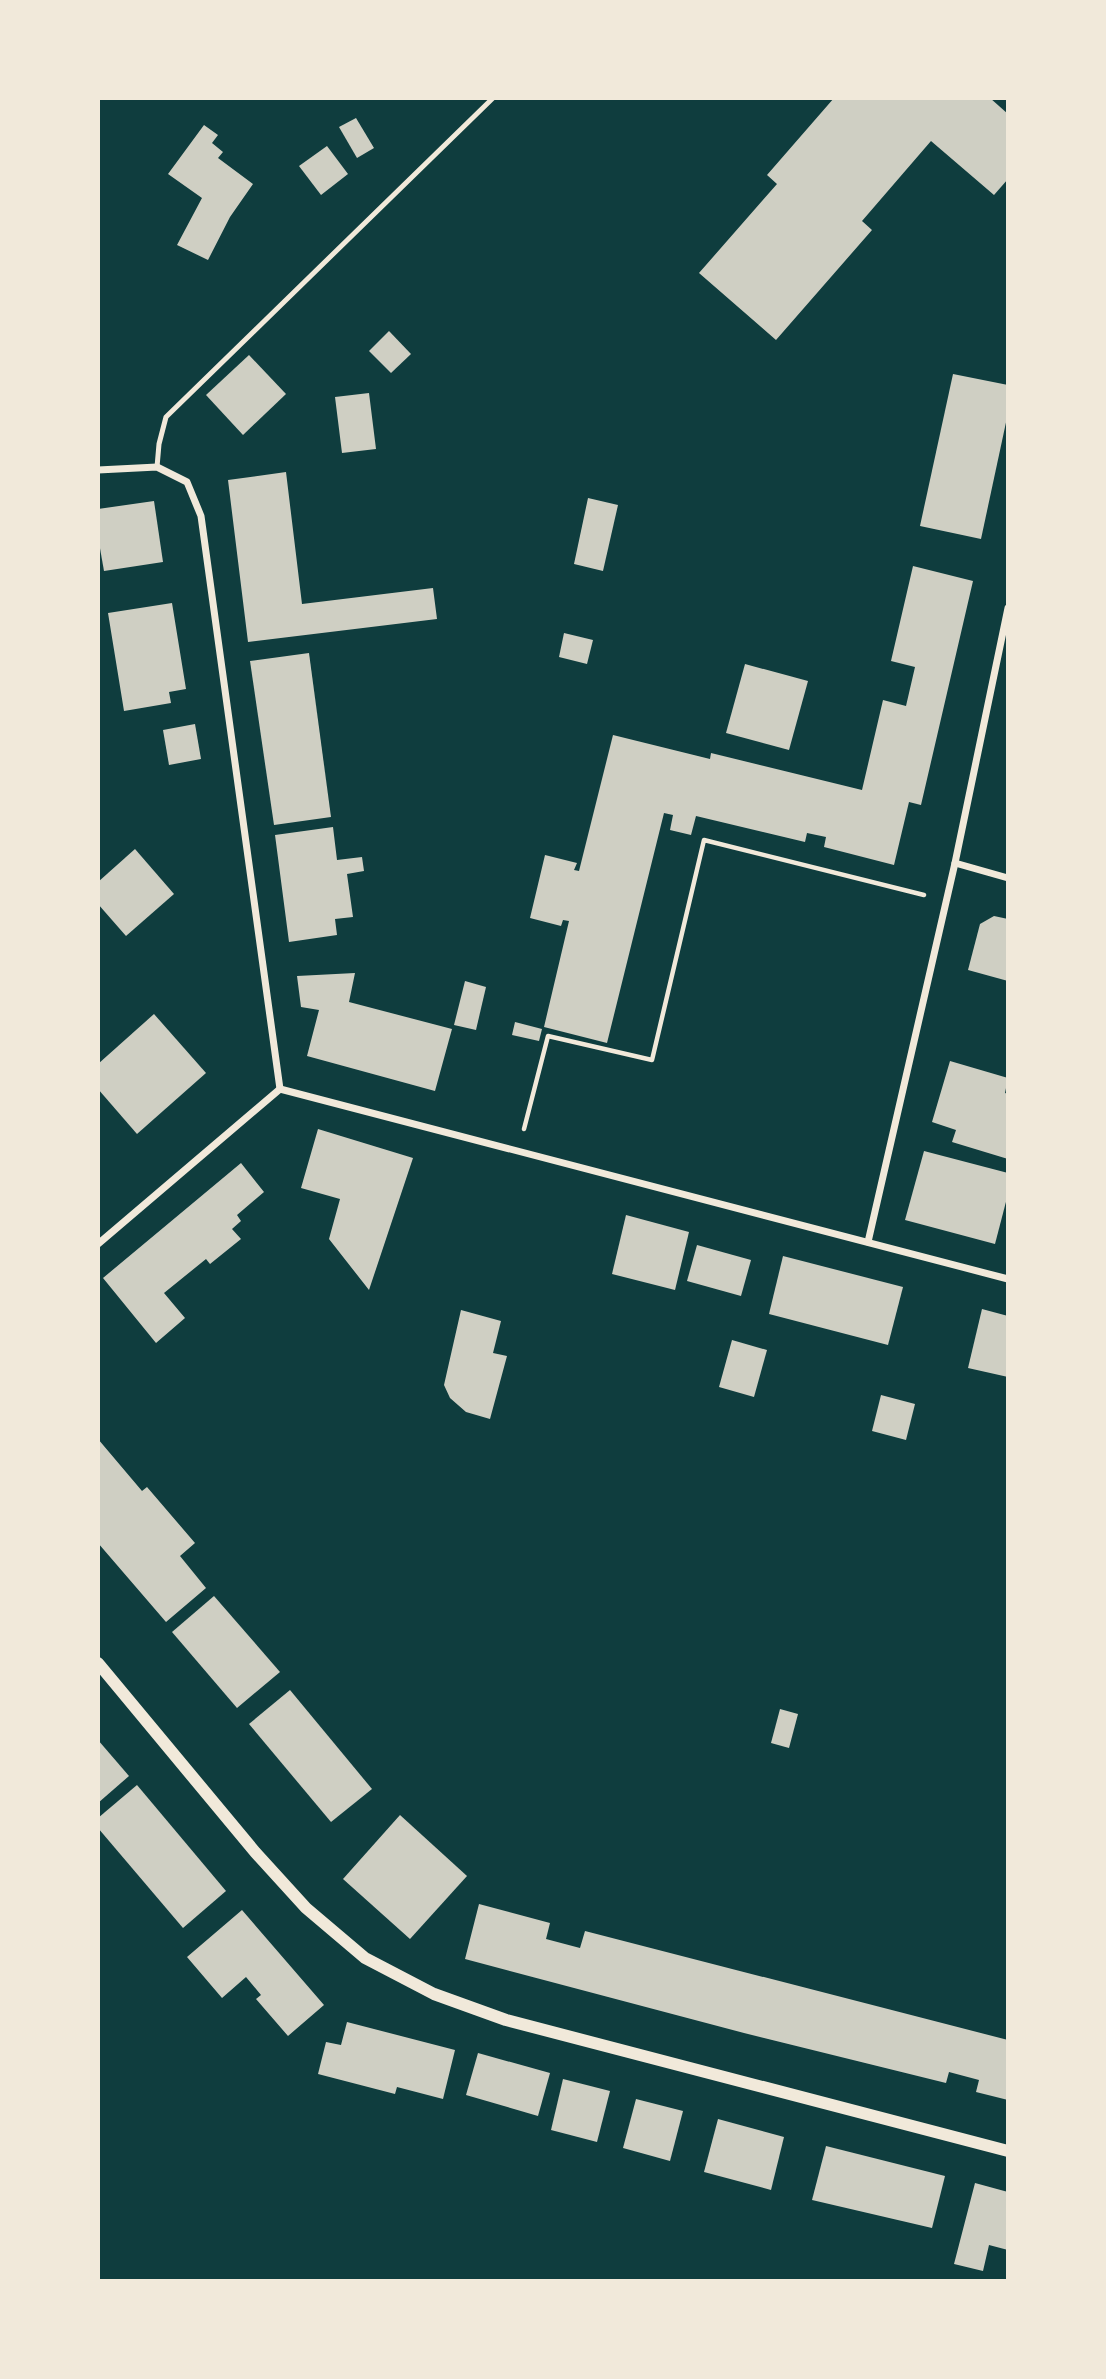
<svg xmlns="http://www.w3.org/2000/svg" width="1106" height="2379" viewBox="0 0 1106 2379" font-family="Karla,sans-serif">
<style>
.building{fill:#cfcfc3}
.lines{fill:none;stroke-linecap:round;stroke-linejoin:round}
.path{stroke:#f1e9da;stroke-width:4.5}
.service{stroke:#f1e9da;stroke-width:5}
.minor{stroke:#f1e9da;stroke-width:7}
.tertiary{stroke:#f1e9da;stroke-width:12}
</style>
<rect width="100%" height="100%" fill="#0f3d3e"/>
<g class="building">
<polygon points="834,98 990,98 1008,114 1008,179 994,195 931,141 862,221 872,230 776,340 699,273 777,184 767,175"/>
<polygon points="356,118 374,148 357,158 339,127"/>
<polygon points="204,125 218,135 212,143 223,152 218,158 253,184 230,217 208,260 177,245 202,198 168,174"/>
<polygon points="327,146 348,174 321,195 299,166"/>
<polygon points="389,331 411,354 391,373 369,351"/>
<polygon points="249,355 286,394 243,435 206,395"/>
<polygon points="953,374 1008,385 1008,413 981,539 920,526"/>
<polygon points="369,393 376,449 342,453 335,397"/>
<polygon points="286,472 302,604 433,588 437,619 248,642 228,480"/>
<polygon points="588,498 618,505 603,571 574,564"/>
<polygon points="154,501 163,562 104,571 98,537 98,509"/>
<polygon points="913,566 973,581 921,805 909,802 894,865 824,847 826,837 807,833 805,842 696,816 691,835 670,830 673,815 664,813 607,1043 544,1027 569,921 563,920 561,926 530,918 545,855 577,863 574,870 579,871 613,735 710,759 711,753 862,790 883,700 906,706 915,667 891,661"/>
<polygon points="172,603 186,689 169,692 171,703 124,711 108,613"/>
<polygon points="564,633 593,640 587,664 559,657"/>
<polygon points="309,653 331,817 274,825 250,661"/>
<polygon points="745,664 808,681 789,750 726,733"/>
<polygon points="195,724 201,759 169,765 163,730"/>
<polygon points="333,827 337,860 362,857 364,871 347,874 353,917 335,919 337,935 289,942 275,835"/>
<polygon points="135,849 174,894 126,936 98,904 98,882"/>
<polygon points="994,916 1008,919 1008,981 968,970 980,924"/>
<polygon points="355,973 349,1002 452,1029 435,1091 307,1056 319,1010 301,1007 297,976"/>
<polygon points="465,981 486,987 476,1030 454,1025"/>
<polygon points="154,1014 206,1073 137,1134 98,1089 98,1064"/>
<polygon points="515,1022 542,1029 539,1041 512,1035"/>
<polygon points="950,1061 1008,1078 1005,1093 1008,1094 1008,1159 952,1142 956,1130 932,1122"/>
<polygon points="318,1129 413,1158 369,1290 329,1239 340,1199 301,1188"/>
<polygon points="924,1151 1008,1173 1008,1194 995,1244 905,1220"/>
<polygon points="241,1163 264,1192 237,1215 241,1221 232,1229 241,1239 210,1264 206,1259 164,1293 185,1318 156,1343 103,1278"/>
<polygon points="626,1215 689,1232 675,1290 612,1274"/>
<polygon points="697,1245 751,1260 741,1296 687,1281"/>
<polygon points="783,1256 903,1287 888,1345 769,1314"/>
<polygon points="982,1309 1008,1316 1008,1377 968,1368"/>
<polygon points="461,1310 501,1321 493,1353 507,1356 490,1419 466,1412 450,1398 444,1385"/>
<polygon points="732,1340 767,1350 754,1397 719,1387"/>
<polygon points="881,1395 915,1404 906,1440 872,1431"/>
<polygon points="98,1439 142,1491 147,1487 195,1543 180,1556 206,1588 166,1622 98,1543"/>
<polygon points="214,1596 280,1672 237,1708 172,1632"/>
<polygon points="290,1690 372,1789 331,1822 249,1724"/>
<polygon points="780,1709 798,1714 789,1748 771,1743"/>
<polygon points="98,1740 129,1776 98,1803"/>
<polygon points="137,1785 226,1891 183,1928 98,1828 98,1818"/>
<polygon points="400,1815 467,1876 410,1939 343,1879"/>
<polygon points="479,1904 550,1923 546,1939 580,1948 585,1931 1008,2040 1008,2100 976,2092 979,2080 949,2072 946,2083 744,2033 465,1959"/>
<polygon points="242,1910 324,2005 288,2036 256,1999 261,1995 246,1977 222,1998 187,1957"/>
<polygon points="347,2022 455,2050 443,2099 397,2087 395,2094 318,2074 326,2042 341,2045"/>
<polygon points="478,2053 550,2073 538,2116 466,2095"/>
<polygon points="563,2079 610,2091 597,2142 551,2130"/>
<polygon points="636,2099 683,2111 670,2161 623,2148"/>
<polygon points="718,2119 784,2137 771,2190 704,2172"/>
<polygon points="826,2146 945,2176 932,2228 812,2200"/>
<polygon points="975,2183 1008,2192 1008,2250 989,2245 983,2271 954,2264"/>
</g>
<g class="lines">
<polyline class="path" points="524,1129 548,1036 652,1060 704,840 924,895"/>
<polyline class="service" points="157,467 159,444 166,417 493,98"/>
<g class="minor">
<polyline points="98,470 157,467 187,482 201,516 280,1089"/>
<polyline points="955,863 1008,878"/>
<polyline points="280,1089 1008,1279"/>
<polyline points="868,1242 955,863 1008,608"/>
<polyline points="98,1244 280,1089"/>
</g>
<polyline class="tertiary" points="98,1663 255,1852 306,1908 365,1958 434,1994 506,2020 1008,2151"/>
</g>
<rect width="1106" height="2379" fill="none" stroke="#f1e9da" stroke-width="200"/>
</svg>
